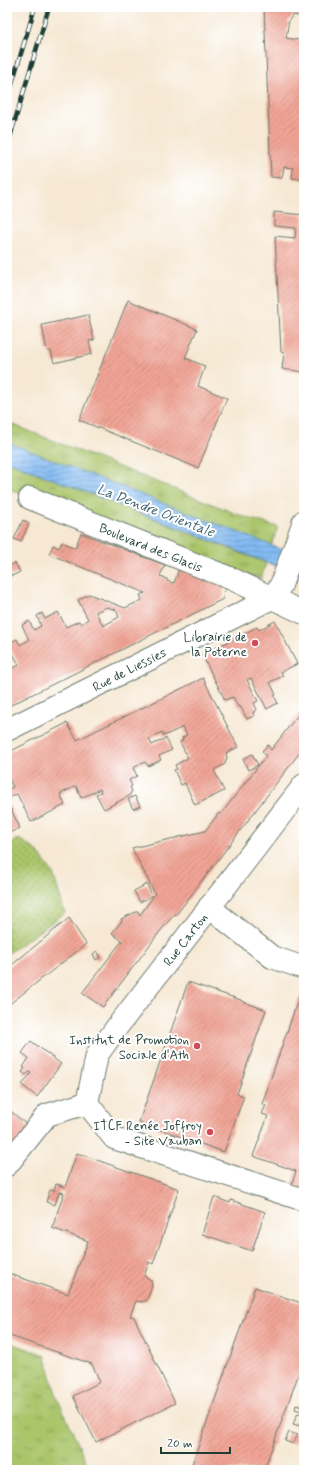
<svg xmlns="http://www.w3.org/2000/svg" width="311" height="1477" viewBox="0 0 311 1477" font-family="Mynerve,sans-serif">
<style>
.grass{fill:url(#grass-tufts);stroke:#648150}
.park{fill:url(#park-dots);stroke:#648150}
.water{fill:url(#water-rules);stroke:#507c93}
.building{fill:url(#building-hatch);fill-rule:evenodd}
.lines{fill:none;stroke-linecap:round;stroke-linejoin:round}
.minor-casing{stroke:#6a796c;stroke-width:24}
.minor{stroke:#fff;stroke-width:22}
.rail-casing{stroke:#1f3d34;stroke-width:4.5}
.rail{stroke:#fff;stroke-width:3;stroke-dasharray:9;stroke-linecap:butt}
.poi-dot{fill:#d1495b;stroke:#fff;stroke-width:1.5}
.labels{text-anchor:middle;stroke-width:4;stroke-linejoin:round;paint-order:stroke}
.street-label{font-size:13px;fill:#1f3d34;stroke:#fff}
.poi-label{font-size:13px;fill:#1f3d34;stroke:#fff;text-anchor:end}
.water-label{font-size:14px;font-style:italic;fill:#3c626d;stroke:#fff}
</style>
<defs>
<pattern id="grass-tufts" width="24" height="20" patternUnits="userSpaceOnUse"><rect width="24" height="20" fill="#aac56b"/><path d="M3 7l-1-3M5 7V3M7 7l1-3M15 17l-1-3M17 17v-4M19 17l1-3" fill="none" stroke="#8aa159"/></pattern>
<pattern id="park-dots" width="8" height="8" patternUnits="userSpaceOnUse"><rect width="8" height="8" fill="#aac56b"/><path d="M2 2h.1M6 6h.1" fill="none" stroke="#8aa159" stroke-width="1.8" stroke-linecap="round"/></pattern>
<pattern id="water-rules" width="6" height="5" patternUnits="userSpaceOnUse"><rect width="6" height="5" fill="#81baf2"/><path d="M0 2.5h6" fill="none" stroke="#6998c5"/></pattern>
<pattern id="building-hatch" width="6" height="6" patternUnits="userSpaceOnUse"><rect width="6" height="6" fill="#f1a495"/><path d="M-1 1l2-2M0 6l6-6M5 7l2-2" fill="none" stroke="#c3877a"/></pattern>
</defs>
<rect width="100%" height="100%" fill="#fff"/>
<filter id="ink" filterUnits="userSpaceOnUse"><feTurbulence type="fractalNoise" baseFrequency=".025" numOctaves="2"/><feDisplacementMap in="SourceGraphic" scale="8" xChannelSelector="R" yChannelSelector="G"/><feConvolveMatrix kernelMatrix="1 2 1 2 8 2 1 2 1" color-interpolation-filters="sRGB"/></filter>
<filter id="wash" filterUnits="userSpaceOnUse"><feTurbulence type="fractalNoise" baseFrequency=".012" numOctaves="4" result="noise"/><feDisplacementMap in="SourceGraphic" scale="16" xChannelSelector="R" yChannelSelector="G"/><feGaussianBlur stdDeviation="0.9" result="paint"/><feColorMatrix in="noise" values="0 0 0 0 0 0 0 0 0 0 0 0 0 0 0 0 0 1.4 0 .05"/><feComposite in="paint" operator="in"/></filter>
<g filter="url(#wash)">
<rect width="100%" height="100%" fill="#f6e8d3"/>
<g class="grass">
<polygon points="9,423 242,516 278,527 271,546 7,442 7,428"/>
<polygon points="7,461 266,563 261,579 30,498 7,488"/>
<polygon points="7,1342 45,1355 57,1397 90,1470 7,1470"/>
</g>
<polygon class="park" points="19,839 36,850 53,873 65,913 7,954 7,845"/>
<polygon class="water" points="7,442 304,558 304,577 7,461"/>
<g id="blocks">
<g class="building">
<polygon points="264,7 304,7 304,17 293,15 289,20 286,38 304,41 304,180 292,178 293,168 284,167 282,178 271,177"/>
<polygon points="274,212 304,215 304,372 282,369 284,353 281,352 275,236 295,238 296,228 274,226"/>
<polygon points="128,300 197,329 185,358 205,366 198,386 227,398 198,468 79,420"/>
<polygon points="88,315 94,340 89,341 92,354 54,363 51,351 47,351 42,325"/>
<polygon points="23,520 29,523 21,542 14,539"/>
<path d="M81,533L165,565L160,576L167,579V581L174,583L179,569L224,587L223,599L7,707V671L19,665L8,644L17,639L20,645L29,640L22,625L29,621L34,630L41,626L37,616L42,613L45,619L58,612L66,627L79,621L81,624L88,619L78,600L89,594L125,608L142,600L140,595L145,593L49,554L53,545L59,548L62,542L75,548ZM107,607L116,610L119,617L103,626L96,612Z"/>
<polygon points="15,563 20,572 12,576 8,569 9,569 8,566"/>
<polygon points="275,621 297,664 281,672 283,676 270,682 276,695 274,696 278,703 267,709 251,678 247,680 258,701 254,703 257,710 253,712 254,716 247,719 240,706 238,707 233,697 225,700 202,655 257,627 259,630"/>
<polygon points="203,678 238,747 226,753 227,758 225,764 214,770 224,791 195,805 185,783 181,785 174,770 177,769 175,765 188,758 180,742 183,740 182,738 187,735 183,727 164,736 162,732 149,739 152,745 166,738 172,750 159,756 161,760 148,766 145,762 133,768 137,776 129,780 132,786 130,787 132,791 129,796 104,809 96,794 101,792 100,789 81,798 76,786 60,794 65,805 31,822 17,794 7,799 7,790 13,787 7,775 7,753 67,723 77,740"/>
<polygon points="304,707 304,747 176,915 175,914 161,930 103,1007 82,993 122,941 112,933 122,921 121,919 138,911 140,915 155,894 132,848 205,831 219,813 221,814 266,756 262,751 268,745 271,750"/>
<polygon points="252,754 258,765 248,770 243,759"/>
<polygon points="135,796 140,806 133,809 128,799"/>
<polygon points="7,801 20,828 7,834"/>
<polygon points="147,884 152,896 140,902 134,891"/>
<polygon points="69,918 86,944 7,1006 7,969"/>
<polygon points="97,951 101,957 96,960 93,954"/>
<polygon points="188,982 241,1000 241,1001 266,1010 237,1094 244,1096 224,1152 139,1122"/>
<polygon points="299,997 304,999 304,1189 292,1184 296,1171 253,1156 268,1116 262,1114 266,1105 262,1104"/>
<polygon points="31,1041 61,1064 37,1097 22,1085 31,1073 29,1072 26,1075 22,1072 25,1068 23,1067 29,1058 22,1053"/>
<polygon points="7,1108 32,1129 7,1160"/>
<polygon points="77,1153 179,1189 153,1264 149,1262 144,1276 151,1280 152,1286 147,1300 142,1302 136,1301 130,1316 134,1317 175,1403 96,1442 73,1396 100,1382 92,1364 7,1335 7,1273 68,1294 88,1241 52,1228 64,1193 59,1192 55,1205 46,1202 50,1190 54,1191 56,1184 65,1187"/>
<polygon points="214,1197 230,1203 231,1200 265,1212 252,1251 202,1234"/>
<polygon points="255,1287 304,1304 304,1359 264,1470 190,1470"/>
<polygon points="296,1405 302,1407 301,1411 295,1409"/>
<polygon points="298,1413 304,1415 300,1426 293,1424"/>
<polygon points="289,1432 298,1435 293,1444 285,1441"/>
<polygon points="279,1468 293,1469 293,1470 279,1470"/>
</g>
</g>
</g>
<g filter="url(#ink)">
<use href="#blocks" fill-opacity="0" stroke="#6a796c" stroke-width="1"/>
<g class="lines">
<g class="minor-casing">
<g id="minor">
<polyline points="30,498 232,579 304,613"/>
<polyline points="7,730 272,598 281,585 304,521"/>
<polyline points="209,907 272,957 304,968"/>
<polyline points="87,1103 97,1055 117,1027 304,785"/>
<polyline points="87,1103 114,1138 304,1200"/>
<polyline points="7,1165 47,1115 87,1103"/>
</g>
</g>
<use href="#minor" class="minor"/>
<g class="rail-casing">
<g id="rail">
<polyline points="7,100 35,7"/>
<polyline points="7,147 49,7"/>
</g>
</g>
<use href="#rail" class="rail"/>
</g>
</g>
<g class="poi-dot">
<circle cx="255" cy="643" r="4"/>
<circle cx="197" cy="1046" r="4"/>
<circle cx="210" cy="1132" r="4"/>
</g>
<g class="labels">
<g class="street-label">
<text transform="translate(151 547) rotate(22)" y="5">Boulevard des Glacis</text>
<text transform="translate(129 669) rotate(-27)" y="5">Rue de Liessies</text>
<text transform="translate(185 939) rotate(-52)" y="5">Rue Carton</text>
</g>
<g class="poi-label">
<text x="247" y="641">Librairie de<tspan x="247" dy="15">la Poterne</tspan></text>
<text x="189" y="1044">Institut de Promotion<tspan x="189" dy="15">Sociale d'Ath</tspan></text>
<text x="202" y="1130">ITCF Renée Joffroy<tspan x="202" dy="15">- Site Vauban</tspan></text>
</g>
<g class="water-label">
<text transform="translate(156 510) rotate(21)" y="5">La Dendre Orientale</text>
</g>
</g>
<rect width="311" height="1477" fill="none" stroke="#fff" stroke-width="24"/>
<path d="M161 1447v6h69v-6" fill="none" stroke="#1f3d34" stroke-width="2"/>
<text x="167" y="1447" font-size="12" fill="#1f3d34" stroke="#ffffff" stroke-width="3" paint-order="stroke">20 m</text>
</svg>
